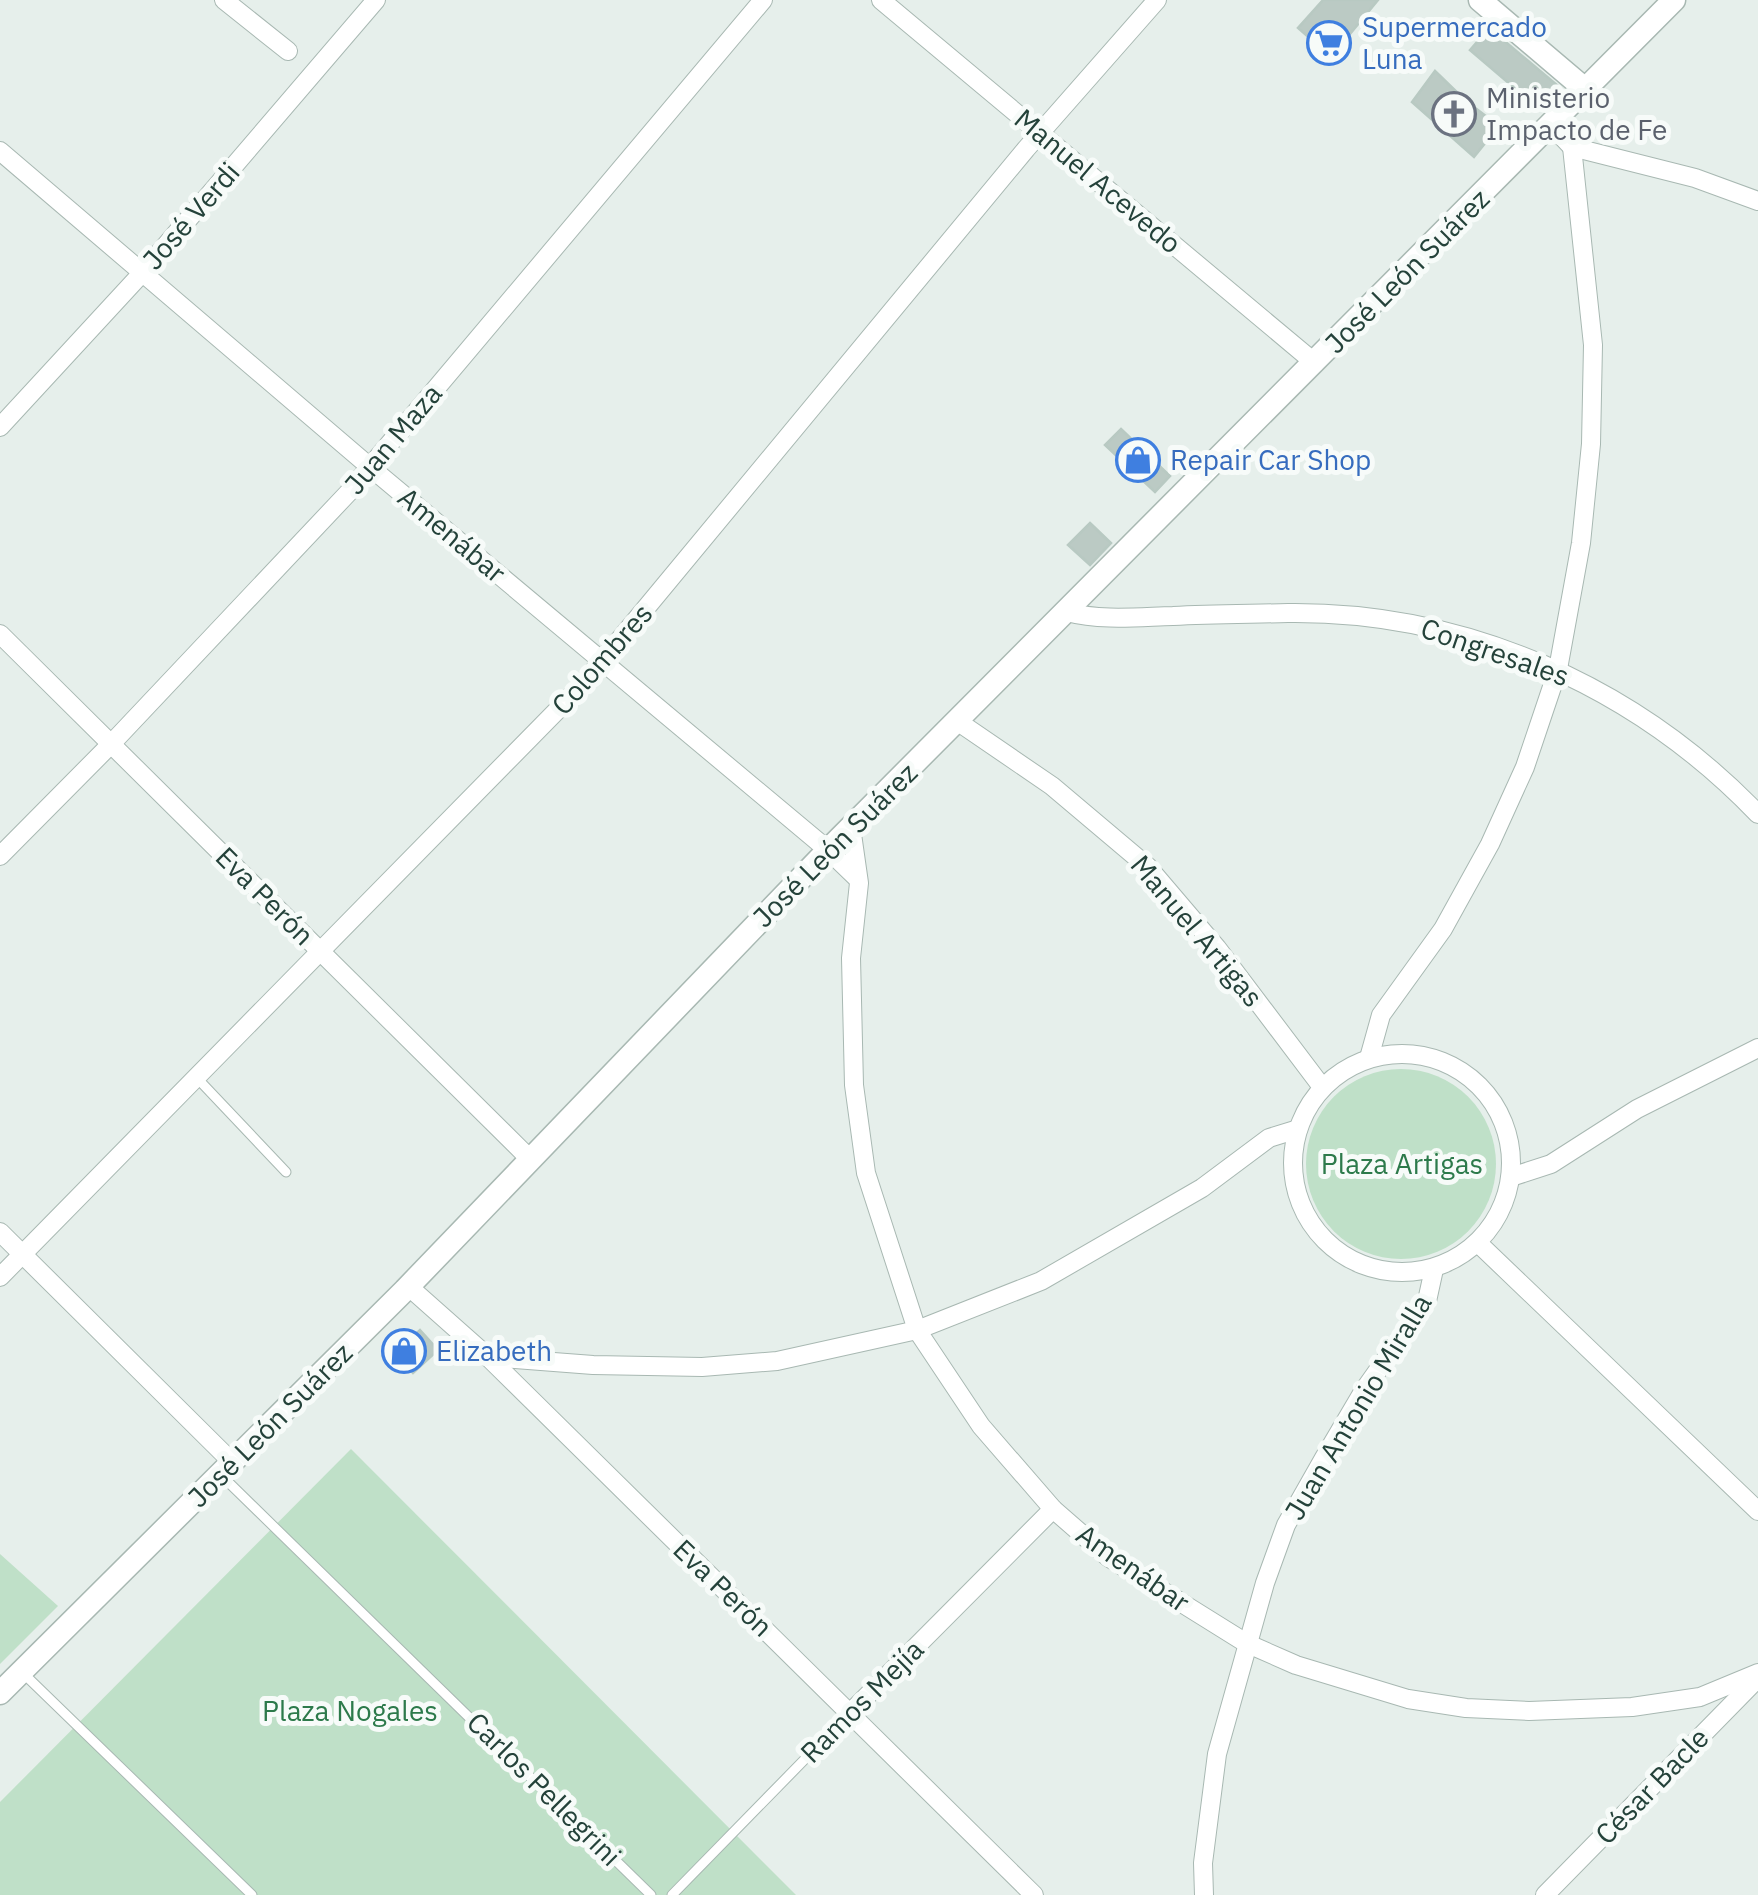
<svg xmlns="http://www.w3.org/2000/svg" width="1758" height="1895" viewBox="0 0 1758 1895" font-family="'IBM Plex Sans',sans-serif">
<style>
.green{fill:#bfe0c8}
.building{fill:#bbcac4;stroke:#b8c9c2;stroke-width:2.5}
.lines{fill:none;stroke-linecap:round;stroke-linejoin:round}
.service-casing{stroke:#a8b8b2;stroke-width:11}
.minor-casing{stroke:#a8b8b2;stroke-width:20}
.tertiary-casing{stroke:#a8b8b2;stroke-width:25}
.service{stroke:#fff;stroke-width:9}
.minor{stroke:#fff;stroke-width:18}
.tertiary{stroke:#fff;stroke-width:22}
.labels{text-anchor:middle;stroke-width:10;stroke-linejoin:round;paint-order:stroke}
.shop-label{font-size:28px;fill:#366cbe;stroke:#f7fbf9;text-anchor:start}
.worship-label{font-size:28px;fill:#5b616d;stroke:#f7fbf9;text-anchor:start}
.street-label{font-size:28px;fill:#24423a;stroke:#f7fbf9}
.park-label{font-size:28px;fill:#2d7a4b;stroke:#f7fbf9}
</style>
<rect width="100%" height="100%" fill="#e6efeb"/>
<g class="green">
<circle cx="1401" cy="1164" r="95"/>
<polygon points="351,1449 796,1895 0,1895 0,1802"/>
<polygon points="0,1554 58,1606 0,1664"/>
</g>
<g class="building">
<polygon points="1323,0 1378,0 1331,57 1298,28"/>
<polygon points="1489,28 1558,86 1539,109 1470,50"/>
<polygon points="1435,71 1466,101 1499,126 1474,157 1412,102"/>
<polygon points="1121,429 1170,476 1155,492 1105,445"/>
<polygon points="1090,523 1111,543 1090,565 1068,545"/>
<polygon points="420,1330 438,1350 413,1373 395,1353"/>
</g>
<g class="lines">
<g class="service-casing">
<g id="service">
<polyline points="197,1078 286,1172"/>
<polyline points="223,1477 651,1895"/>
<polyline points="24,1674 252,1895"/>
<polyline points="672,1895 850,1713"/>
</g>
</g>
<g class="minor-casing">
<g id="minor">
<polyline points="224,0 288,51"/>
<polyline points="881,0 1315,363"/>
<polyline points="1552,126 1572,147 1695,178 1758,201"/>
<polyline points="0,151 370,467 828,850 858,879"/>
<polyline points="0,427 143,272 376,0"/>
<path d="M1067,612C1102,621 1137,617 1173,616C1211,614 1249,614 1288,613C1466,611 1635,686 1758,814"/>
<polyline points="0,634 529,1158"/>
<polyline points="957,721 1052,786 1148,867 1217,948 1322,1087"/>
<polyline points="851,827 859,883 851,958 854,1085 866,1173 917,1330 981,1426 1053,1509 1108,1557 1246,1643 1296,1665 1408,1699 1466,1708 1529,1711 1632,1707 1700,1697 1758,1673"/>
<polyline points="0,856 112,743 348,493 763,0"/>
<circle cx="1402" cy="1163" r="109"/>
<polyline points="1369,1058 1381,1015 1443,929 1490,844 1525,767 1558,669 1581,543 1591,444 1593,345 1572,147"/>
<polyline points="1511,1177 1551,1164 1637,1109 1758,1048"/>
<polyline points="0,1232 233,1463"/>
<polyline points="1478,1243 1758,1511"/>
<polyline points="0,1277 583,684 1026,149 1157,0"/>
<polyline points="408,1286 488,1357 1034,1895"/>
<polyline points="488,1357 593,1365 702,1367 777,1361 917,1330 1041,1281 1202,1188 1269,1138 1298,1129"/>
<polyline points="850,1713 1053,1509"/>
<polyline points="1204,1895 1203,1863 1217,1754 1265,1583 1286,1525 1324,1458 1364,1390 1427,1301 1434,1269"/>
<polyline points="1545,1895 1758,1678"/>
</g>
</g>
<g class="tertiary-casing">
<g id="tertiary">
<polyline points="1480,0 1586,90"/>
<polyline points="0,1693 405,1290 828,850 1674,0"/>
</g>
</g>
<use href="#service" class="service"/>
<use href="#minor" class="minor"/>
<use href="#tertiary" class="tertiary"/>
</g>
<defs>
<g id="supermarket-ring" transform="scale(2.25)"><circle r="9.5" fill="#f7fbf9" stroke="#3f7fe0" stroke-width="1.5"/><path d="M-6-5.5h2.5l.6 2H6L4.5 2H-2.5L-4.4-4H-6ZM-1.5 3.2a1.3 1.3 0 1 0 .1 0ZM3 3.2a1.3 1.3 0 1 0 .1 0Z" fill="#3f7fe0"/></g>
<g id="church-ring" transform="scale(2.25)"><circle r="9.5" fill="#f7fbf9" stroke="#6b7280" stroke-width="1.5"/><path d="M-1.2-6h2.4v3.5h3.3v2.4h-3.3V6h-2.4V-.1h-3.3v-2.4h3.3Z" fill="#6b7280"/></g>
<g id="shop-ring" transform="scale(2.25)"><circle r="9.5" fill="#f7fbf9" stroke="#3f7fe0" stroke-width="1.5"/><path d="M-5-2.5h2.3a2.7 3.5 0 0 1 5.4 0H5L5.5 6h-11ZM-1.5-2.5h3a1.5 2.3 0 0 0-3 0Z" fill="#3f7fe0"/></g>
</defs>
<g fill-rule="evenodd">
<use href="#supermarket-ring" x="1329" y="43"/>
<use href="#church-ring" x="1454" y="114"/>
<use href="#shop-ring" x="1138" y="460"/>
<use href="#shop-ring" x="404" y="1351"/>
</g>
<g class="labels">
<g class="shop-label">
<text x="1362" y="37">Supermercado<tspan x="1362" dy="32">Luna</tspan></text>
<text x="1170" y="470">Repair Car Shop</text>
<text x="436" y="1361">Elizabeth</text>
</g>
<g class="worship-label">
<text x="1486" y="108">Ministerio<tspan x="1486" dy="32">Impacto de Fe</tspan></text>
</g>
<g class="street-label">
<text transform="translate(1098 181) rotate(40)" y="10">Manuel Acevedo</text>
<text transform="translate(191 216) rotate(-49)" y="10">José Verdi</text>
<text transform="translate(1407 271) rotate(-45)" y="10">José León Suárez</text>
<text transform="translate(393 439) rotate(-50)" y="10">Juan Maza</text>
<text transform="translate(452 535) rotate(40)" y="10">Amenábar</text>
<text transform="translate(1495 652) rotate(19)" y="10">Congresales</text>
<text transform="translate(602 659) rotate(-49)" y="10">Colombres</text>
<text transform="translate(835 845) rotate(-45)" y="10">José León Suárez</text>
<text transform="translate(265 896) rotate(45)" y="10">Eva Perón</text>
<text transform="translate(1197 931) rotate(50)" y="10">Manuel Artigas</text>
<text transform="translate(1358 1407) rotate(-59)" y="10">Juan Antonio Miralla</text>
<text transform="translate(270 1425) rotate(-45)" y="10">José León Suárez</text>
<text transform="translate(1133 1568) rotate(35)" y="10">Amenábar</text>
<text transform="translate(723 1588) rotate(44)" y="10">Eva Perón</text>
<text transform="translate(862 1701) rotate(-45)" y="10">Ramos Mejía</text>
<text transform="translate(1652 1786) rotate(-46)" y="10">César Bacle</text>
<text transform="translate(544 1789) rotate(45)" y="10">Carlos Pellegrini</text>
</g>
<g class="park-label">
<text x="1402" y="1174">Plaza Artigas</text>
<text x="350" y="1721">Plaza Nogales</text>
</g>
</g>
</svg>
